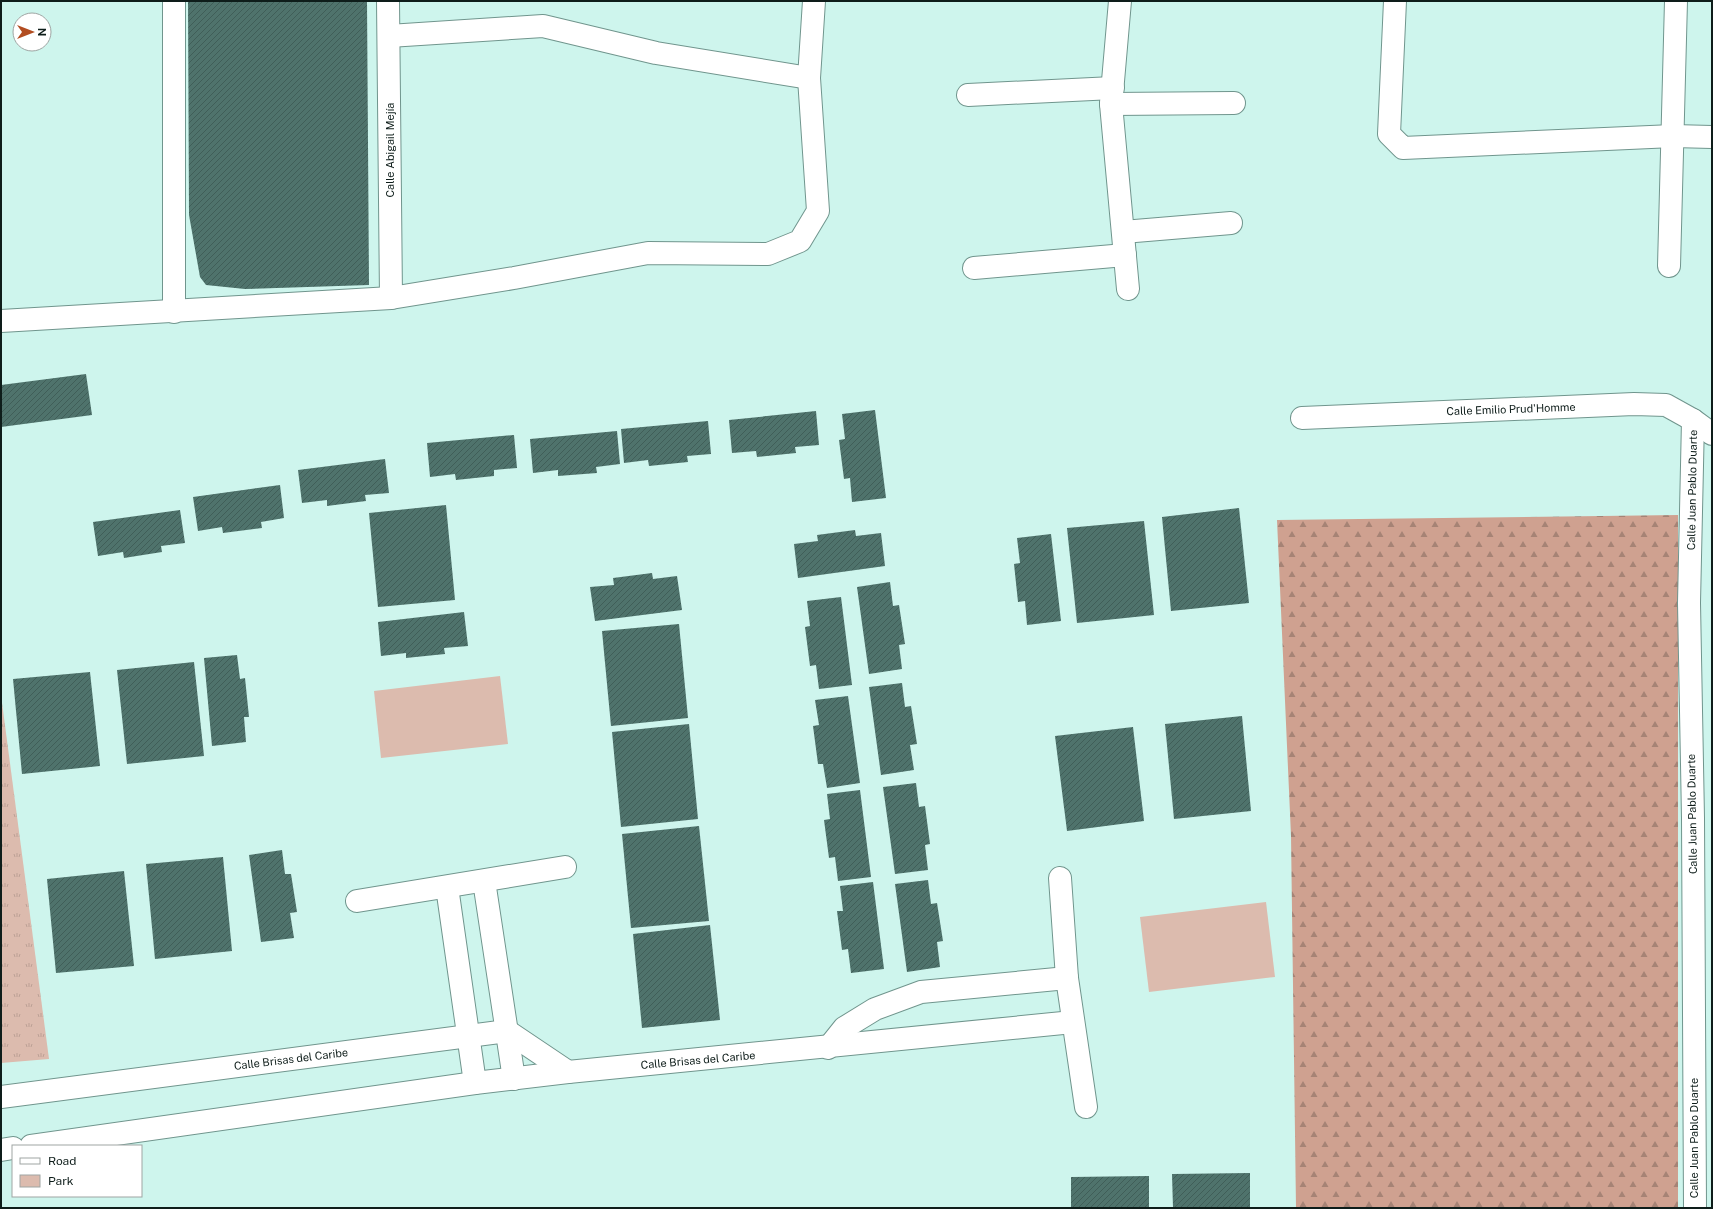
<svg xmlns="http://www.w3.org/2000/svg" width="1713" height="1209" viewBox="0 0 1713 1209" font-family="'Public Sans',sans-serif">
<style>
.grass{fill:url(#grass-tufts)}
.forest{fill:url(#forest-firs)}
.green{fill:#dcbbae}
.building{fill:url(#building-hatch)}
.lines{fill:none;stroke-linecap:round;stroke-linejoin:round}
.minor-casing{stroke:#70958d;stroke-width:24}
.minor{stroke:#fff;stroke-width:22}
.labels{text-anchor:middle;stroke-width:4;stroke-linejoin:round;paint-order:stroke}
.street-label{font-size:11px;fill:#0e1d1a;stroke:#fff}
</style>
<defs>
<pattern id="grass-tufts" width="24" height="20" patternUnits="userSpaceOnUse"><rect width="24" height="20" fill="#dcbbae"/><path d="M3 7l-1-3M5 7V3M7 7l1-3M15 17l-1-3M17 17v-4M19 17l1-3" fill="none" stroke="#bca095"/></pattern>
<pattern id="forest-firs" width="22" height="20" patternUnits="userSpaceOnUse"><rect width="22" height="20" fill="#cfa190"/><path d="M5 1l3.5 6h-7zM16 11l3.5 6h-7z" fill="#a68375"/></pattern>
<pattern id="building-hatch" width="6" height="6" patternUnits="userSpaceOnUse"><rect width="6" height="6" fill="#4f736c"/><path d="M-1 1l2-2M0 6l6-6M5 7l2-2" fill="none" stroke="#405e58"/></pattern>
</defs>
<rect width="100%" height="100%" fill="#cef5ed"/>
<polygon class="grass" points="1,695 49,1059 1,1063"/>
<polygon class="forest" points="1678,515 1678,1208 1296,1208 1291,836 1277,520"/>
<g class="green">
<polygon points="500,676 508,744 381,758 374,691"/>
<polygon points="1266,902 1275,977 1149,992 1140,917"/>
</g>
<g class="building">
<polygon points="188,1 367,1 369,285 245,289 206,285 200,277 189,215"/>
<polygon points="86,374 92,415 1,427 1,385"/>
<polygon points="875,410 886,498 852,502 850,478 844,479 839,440 845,439 842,414"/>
<polygon points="816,411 819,445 795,447 796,453 757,457 756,451 732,453 729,420"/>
<polygon points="708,421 711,454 687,456 688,462 649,466 648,460 624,463 621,429"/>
<polygon points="617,431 620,464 596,467 597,473 558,476 558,470 533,473 530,439"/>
<polygon points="514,435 517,468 494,470 494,476 456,480 455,474 430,477 427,443"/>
<polygon points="385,459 389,493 365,495 366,501 327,506 327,500 302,503 298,470"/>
<polygon points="280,485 284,518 261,522 262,528 223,533 222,527 198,531 193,497"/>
<polygon points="446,505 455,600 378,607 369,513"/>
<polygon points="1239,508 1249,603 1171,611 1162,517"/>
<polygon points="180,510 185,543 161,546 162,552 124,558 123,552 98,556 93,522"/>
<polygon points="1144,521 1154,615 1077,623 1067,528"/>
<polygon points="855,530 856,536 881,533 885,566 798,578 794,544 818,541 817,535"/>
<polygon points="1051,534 1061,621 1027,625 1025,601 1018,602 1014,564 1020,563 1017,538"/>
<polygon points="652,573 653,579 677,576 682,610 595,621 590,587 614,585 613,578"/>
<polygon points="890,582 893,606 899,605 905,644 899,645 902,669 869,674 857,587"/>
<polygon points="841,597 852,685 819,689 816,665 810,666 805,627 810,626 807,601"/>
<polygon points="464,612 468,646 444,648 445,654 406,658 406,653 381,656 378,622"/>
<polygon points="679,624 688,718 611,726 602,631"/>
<polygon points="237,655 240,679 245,678 249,717 244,717 246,742 212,746 204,658"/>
<polygon points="194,662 204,756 127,764 117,670"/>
<polygon points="90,672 100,766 22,774 13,679"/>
<polygon points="902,683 905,707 911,706 917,744 910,745 914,770 881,775 869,687"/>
<polygon points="848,696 860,783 827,788 823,764 818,764 813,726 819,725 815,700"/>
<polygon points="1242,716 1251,811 1174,819 1165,724"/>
<polygon points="689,724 698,819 621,827 612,732"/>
<polygon points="1133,727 1144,821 1067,831 1055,736"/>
<polygon points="916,783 919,807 925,806 930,844 925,845 928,870 895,874 883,787"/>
<polygon points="860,790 871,877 838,881 835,857 829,858 824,820 830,819 827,794"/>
<polygon points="699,826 709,921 631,928 622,834"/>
<polygon points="282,850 285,874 291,874 297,912 290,913 294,938 261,942 249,855"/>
<polygon points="223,857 232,951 155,959 146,864"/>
<polygon points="124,871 134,966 56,973 47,879"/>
<polygon points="928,880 931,904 937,903 943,941 937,942 940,967 907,972 895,884"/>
<polygon points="873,882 884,969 851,973 848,949 842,950 837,911 843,911 840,886"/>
<polygon points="710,925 720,1020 642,1028 633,934"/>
<polygon points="1250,1173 1250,1208 1173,1208 1172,1174"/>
<polygon points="1149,1176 1149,1208 1071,1208 1071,1177"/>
</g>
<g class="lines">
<g class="minor-casing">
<g id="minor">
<polyline points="174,1 174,312"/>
<polyline points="388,1 391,298"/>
<polyline points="1120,1 1111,104 1128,289"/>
<polyline points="1395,1 1389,134 1403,148 1673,136 1712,137"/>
<polyline points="389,36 543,26 656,53 809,78"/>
<polyline points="968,95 1113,88"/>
<polyline points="1111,104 1234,103"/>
<polyline points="1123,232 1231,223"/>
<polyline points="1669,266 1676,1"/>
<polyline points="974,268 1125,255"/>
<polyline points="1,321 391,298 514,278 648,253 768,254 800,241 818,211 809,78 814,1"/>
<polyline points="1302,418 1634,404 1666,405 1693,420 1712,434"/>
<polyline points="1693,420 1689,603 1693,818 1695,1208"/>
<polyline points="1060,878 1067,978 1086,1107"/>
<polyline points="484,881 514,1079"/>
<polyline points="447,887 475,1083"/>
<polyline points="357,901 565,867"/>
<polyline points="828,1048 844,1028 875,1009 921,992 1067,978"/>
<polyline points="1,1097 507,1031 568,1072"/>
<polyline points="31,1146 475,1083 568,1072 1073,1022"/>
<polyline points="1,1150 13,1148"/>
</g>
</g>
<use href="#minor" class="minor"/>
</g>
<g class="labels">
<g class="street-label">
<text transform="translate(390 150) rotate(-90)" y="4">Calle Abigail Mejía</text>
<text transform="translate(1511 409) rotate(-2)" y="4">Calle Emilio Prud'Homme</text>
<text transform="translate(1692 490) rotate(-89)" y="4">Calle Juan Pablo Duarte</text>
<text transform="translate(1692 814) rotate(-91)" y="4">Calle Juan Pablo Duarte</text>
<text transform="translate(291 1059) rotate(-7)" y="4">Calle Brisas del Caribe</text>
<text transform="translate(698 1060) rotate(-5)" y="4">Calle Brisas del Caribe</text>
<text transform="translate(1694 1138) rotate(-90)" y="4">Calle Juan Pablo Duarte</text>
</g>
</g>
<rect width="1713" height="1209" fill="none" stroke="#0e1d1a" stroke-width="4"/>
<rect x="12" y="1145" width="130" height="52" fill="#ffffff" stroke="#9fa5a3"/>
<rect x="20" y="1158" width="20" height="6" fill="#ffffff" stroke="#9fa5a3"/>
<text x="48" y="1165" font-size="12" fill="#0e1d1a">Road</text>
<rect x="20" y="1175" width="20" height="12" fill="#dcbbae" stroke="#9fa5a3"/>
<text x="48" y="1185" font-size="12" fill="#0e1d1a">Park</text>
<g transform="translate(32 32) rotate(90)"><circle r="19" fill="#ffffff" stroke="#9fa5a3"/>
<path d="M0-3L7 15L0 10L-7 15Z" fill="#b24d21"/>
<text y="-6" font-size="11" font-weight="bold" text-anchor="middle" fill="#0e1d1a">N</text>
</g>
</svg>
